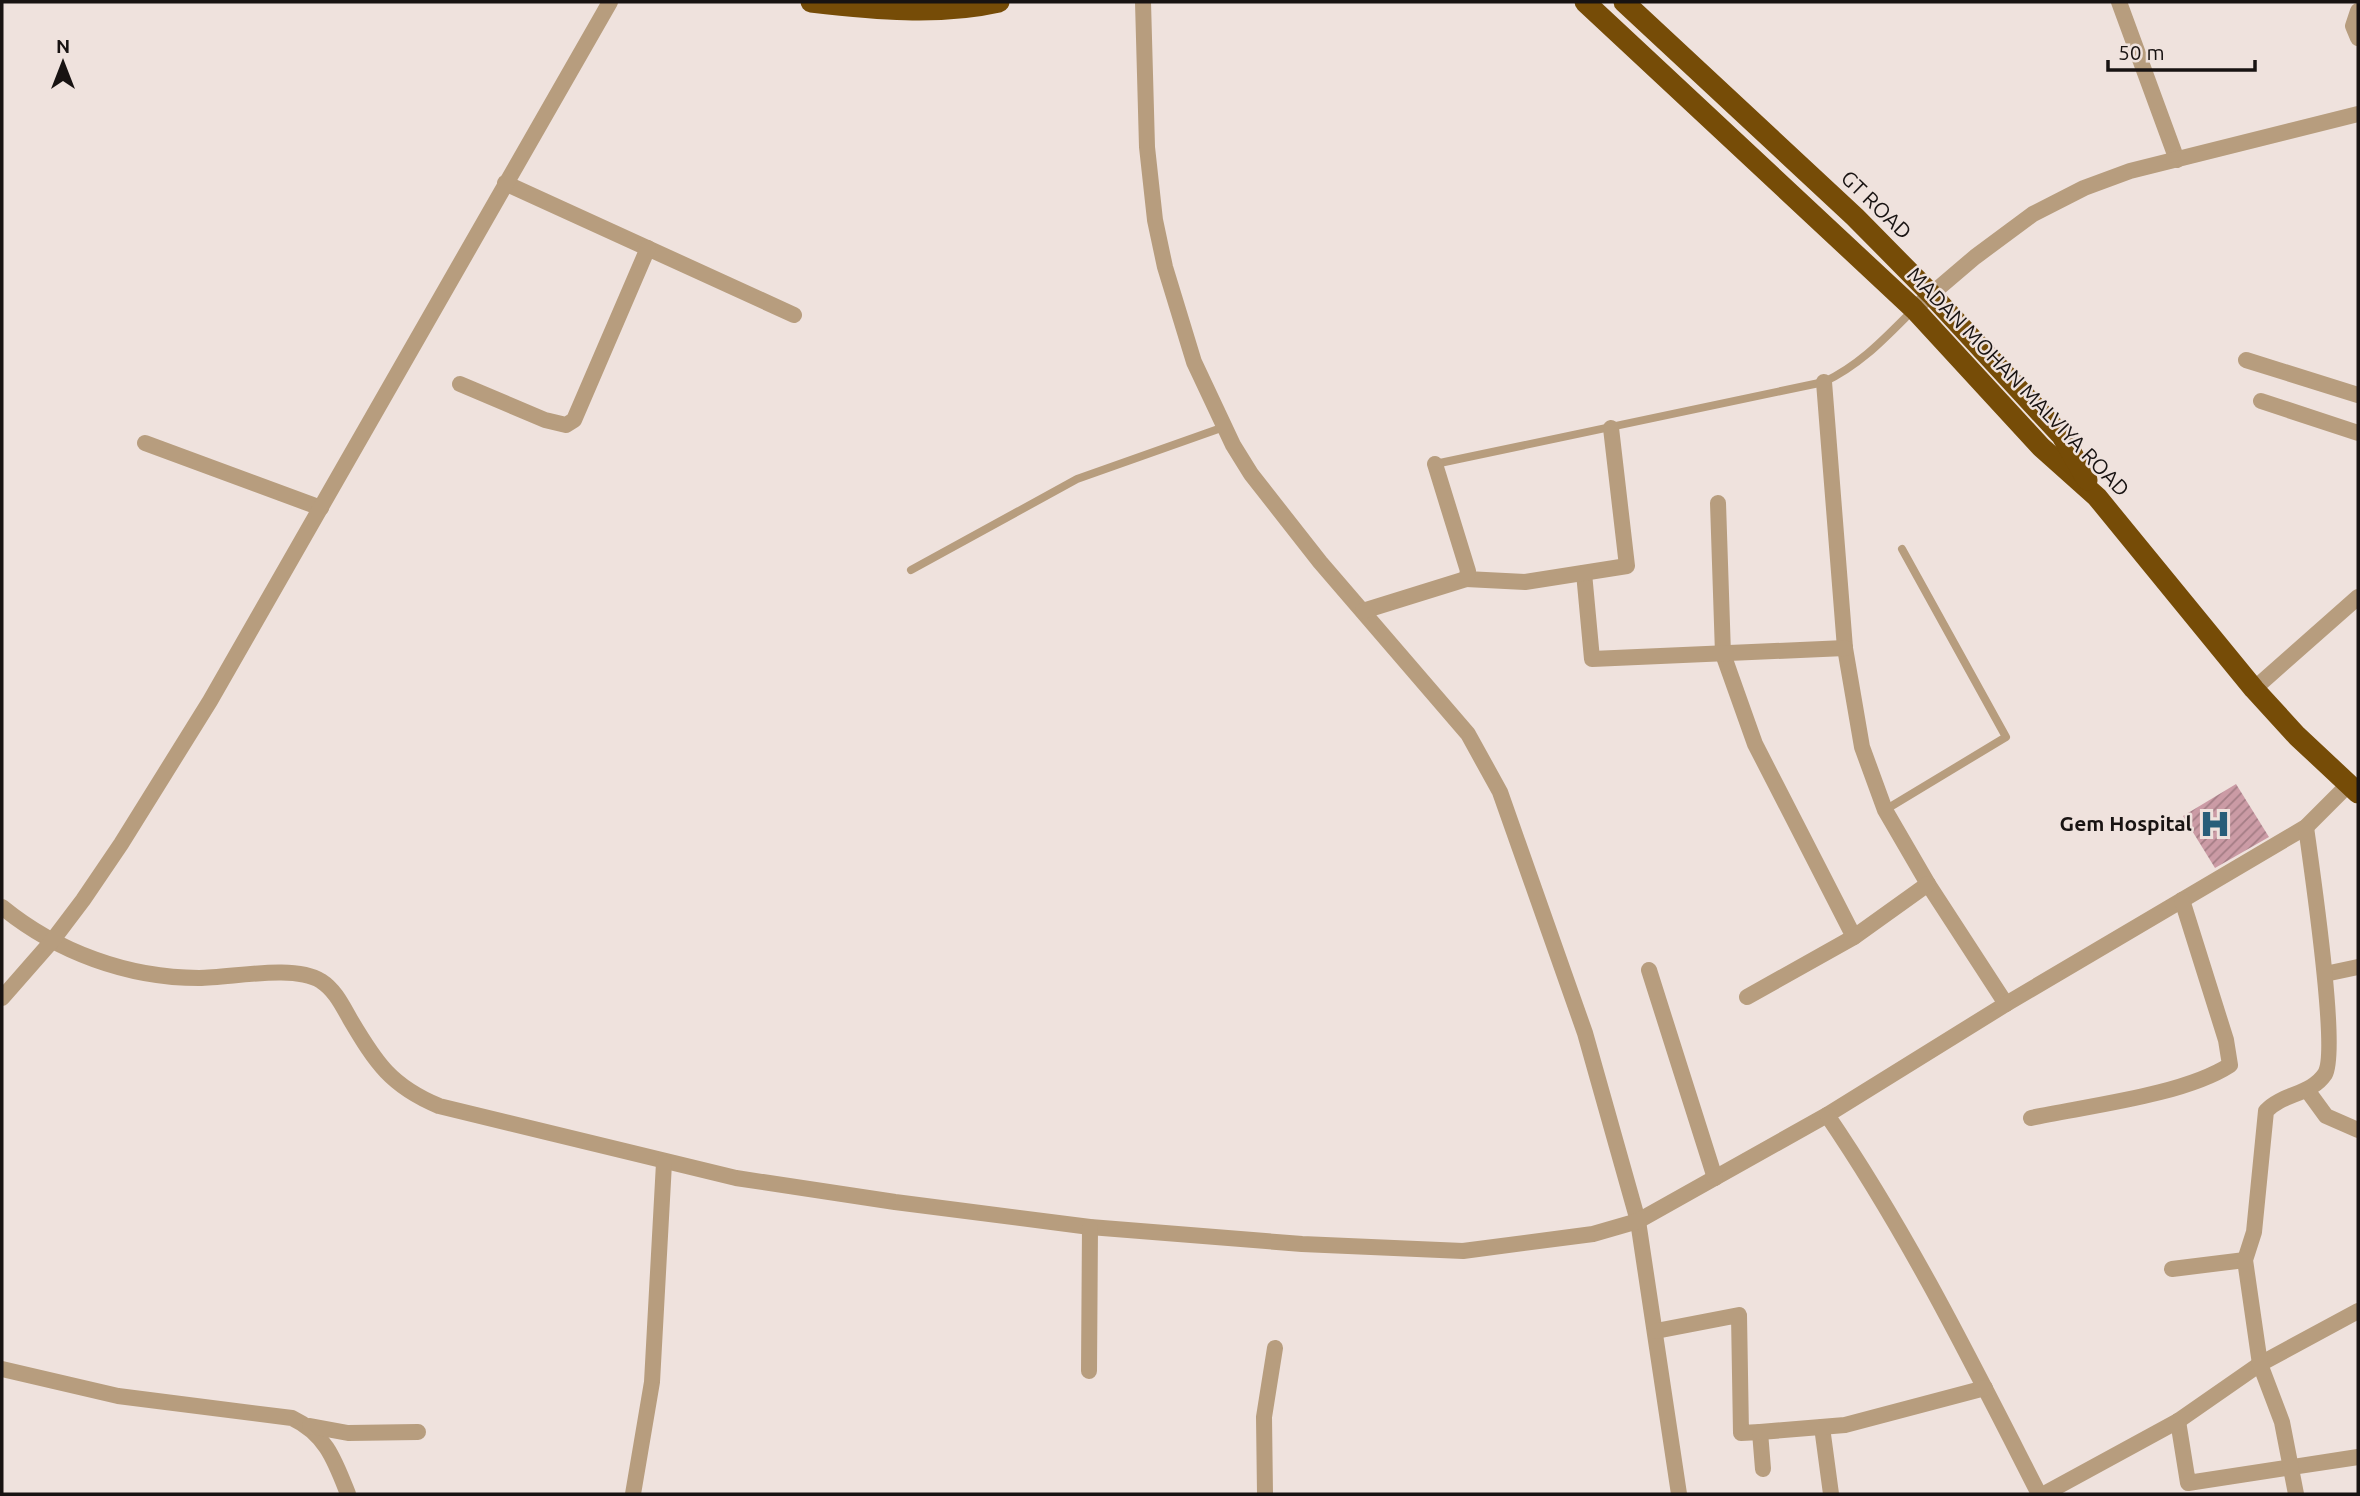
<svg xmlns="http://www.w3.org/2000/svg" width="2360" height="1496" viewBox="0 0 2360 1496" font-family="Ubuntu,sans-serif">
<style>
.building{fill:url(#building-hatch)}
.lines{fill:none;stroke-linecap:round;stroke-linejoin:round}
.lane{stroke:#b79d7e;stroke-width:8}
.street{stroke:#b79d7e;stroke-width:16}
.highway{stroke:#764c07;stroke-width:21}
.labels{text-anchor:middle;stroke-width:5;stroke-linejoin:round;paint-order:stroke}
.street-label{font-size:21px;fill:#181312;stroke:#efe2dd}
.poi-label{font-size:21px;font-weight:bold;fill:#181312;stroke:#efe2dd;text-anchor:end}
</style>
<defs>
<pattern id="building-hatch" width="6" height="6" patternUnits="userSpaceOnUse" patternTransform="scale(1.75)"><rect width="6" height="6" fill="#cb9ba5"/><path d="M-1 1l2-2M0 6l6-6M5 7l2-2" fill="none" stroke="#a47d85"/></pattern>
</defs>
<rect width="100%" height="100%" fill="#efe2dd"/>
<polygon class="building" points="2236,784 2269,837 2215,868 2183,816"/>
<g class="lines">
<g class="lane">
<path d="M1435,464L1824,382C1860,365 1884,339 1912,311"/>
<polyline points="911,570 1077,479 1224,427"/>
<polyline points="1885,810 2006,737 1902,549"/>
</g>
<g class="street">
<polyline points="1143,2 1147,147 1155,220 1165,267 1194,362 1233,445 1251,474 1320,562 1468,734 1500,792 1585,1033 1638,1221 1679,1494"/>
<polyline points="2119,2 2177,160"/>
<polyline points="2358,11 2353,26 2358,38"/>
<polyline points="505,183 794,315"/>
<polyline points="1914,309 1975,257 2033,214 2084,188 2130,171 2358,114"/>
<polyline points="2246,360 2358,395"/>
<polyline points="1824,382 1845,648 1862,747 1885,810 1928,884 2006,1004"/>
<polyline points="460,384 545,420 566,425 574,420 648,248"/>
<polyline points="2261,401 2358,433"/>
<polyline points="145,443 321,508"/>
<polyline points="1718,503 1723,654 1755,744 1854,937"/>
<polyline points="1584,573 1592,659 1845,648"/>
<polyline points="1466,579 1525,582 1627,566 1611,428"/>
<polyline points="1363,611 1466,579 1468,571 1435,464"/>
<polyline points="2254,689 2358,597"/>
<path d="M2,907C57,952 128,978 199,978C232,978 293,964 321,981C335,990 342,1005 350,1019C376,1063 391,1086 439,1106L736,1178L895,1202L1090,1227L1302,1244L1463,1251L1593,1234L1638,1221L1827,1115L2006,1004L2306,827L2348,785"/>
<polyline points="1649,970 1715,1178"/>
<polyline points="2325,974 2358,967"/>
<polyline points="1747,997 1854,937 1928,884"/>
<polyline points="2,998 52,941 83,900 121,844 210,701 610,2"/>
<polyline points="2307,1090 2326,1116 2358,1130"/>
<path d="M1827,1115C1909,1235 1973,1365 2039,1494"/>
<path d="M2031,1118C2087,1106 2184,1095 2230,1065L2226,1040L2182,900"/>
<polyline points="2172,1269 2245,1260"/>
<polyline points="1656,1331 1739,1315 1741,1433 1760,1432 1763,1469"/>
<path d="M2,1369L118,1396L292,1418C326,1434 335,1461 348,1494"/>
<polyline points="1089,1371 1090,1227"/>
<polyline points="2178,1421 2188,1483 2358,1457"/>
<polyline points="310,1426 348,1433 418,1432"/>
<polyline points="1822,1427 1831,1494"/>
<polyline points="1760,1432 1845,1425 1985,1388"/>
<polyline points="633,1494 652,1382 664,1163"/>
<polyline points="1265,1494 1264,1417 1275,1348"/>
<polyline points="2044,1494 2178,1421 2260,1364 2358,1311"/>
<path d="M2296,1494L2282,1422L2260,1364L2245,1260L2254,1232L2266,1111C2283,1093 2311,1095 2325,1074C2339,1051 2311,864 2306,827"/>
</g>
<g class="highway">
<path d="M811,2C874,9 937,16 999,2"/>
<polyline points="1585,2 1914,309 2041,447 2097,497 2254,689 2297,736 2358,793"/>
<polyline points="1624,2 1855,217 1931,294 2062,436 2087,480"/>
</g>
</g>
<defs>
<g id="hospital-bare" transform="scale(2.415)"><path d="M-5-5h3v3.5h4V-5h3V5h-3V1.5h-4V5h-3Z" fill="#285e79" stroke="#efe2dd" stroke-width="2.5" paint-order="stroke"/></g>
</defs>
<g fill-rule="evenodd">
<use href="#hospital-bare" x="2215" y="824"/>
</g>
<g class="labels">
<g class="street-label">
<text transform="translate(1876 205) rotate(44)" y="7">GT ROAD</text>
<text transform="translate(2018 382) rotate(46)" y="7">MADAN MOHAN MALVIYA ROAD</text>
</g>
<g class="poi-label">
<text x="2192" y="831">Gem Hospital</text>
</g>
</g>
<rect width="2360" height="1496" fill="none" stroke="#181312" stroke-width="7"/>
<g transform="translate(63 63)" stroke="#efe2dd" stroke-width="5" paint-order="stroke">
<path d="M0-5L12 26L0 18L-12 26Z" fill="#181312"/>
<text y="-10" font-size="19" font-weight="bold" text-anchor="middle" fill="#181312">N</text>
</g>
<path d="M2108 60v10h147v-10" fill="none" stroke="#181312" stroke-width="3.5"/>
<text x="2118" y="60" font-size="21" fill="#181312" stroke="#efe2dd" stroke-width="5" paint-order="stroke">50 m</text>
</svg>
